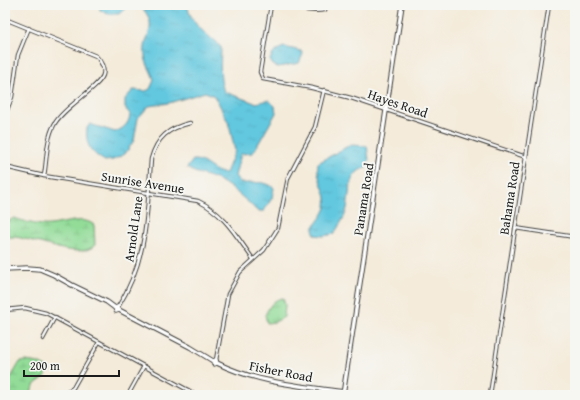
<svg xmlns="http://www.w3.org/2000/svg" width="580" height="400" viewBox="0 0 580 400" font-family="'Gentium Book Plus',serif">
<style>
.wetland{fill:url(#wetland-marsh);stroke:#577c5a}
.water{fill:url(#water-ripples);stroke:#3f727e}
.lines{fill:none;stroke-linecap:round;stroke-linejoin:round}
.street-casing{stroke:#3c3b38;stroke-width:4.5}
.secondary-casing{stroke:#3c3b38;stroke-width:5.5}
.street{stroke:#fff;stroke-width:2.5}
.secondary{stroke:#fff;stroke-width:3.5}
.labels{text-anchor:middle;stroke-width:4;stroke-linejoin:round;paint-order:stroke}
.street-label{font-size:13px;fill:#1c1c1c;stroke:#f6f6f2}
</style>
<defs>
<pattern id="wetland-marsh" width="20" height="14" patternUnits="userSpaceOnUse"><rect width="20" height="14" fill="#92dc98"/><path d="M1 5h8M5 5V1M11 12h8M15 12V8" fill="none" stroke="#7dbc82"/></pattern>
<pattern id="water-ripples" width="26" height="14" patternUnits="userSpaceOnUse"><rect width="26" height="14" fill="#62c8df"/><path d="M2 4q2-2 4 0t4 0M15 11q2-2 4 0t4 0" fill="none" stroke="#54abbf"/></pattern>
</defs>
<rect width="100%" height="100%" fill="#f6f6f2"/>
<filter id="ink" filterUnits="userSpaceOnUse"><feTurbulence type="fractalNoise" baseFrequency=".025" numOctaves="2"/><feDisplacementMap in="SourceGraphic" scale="8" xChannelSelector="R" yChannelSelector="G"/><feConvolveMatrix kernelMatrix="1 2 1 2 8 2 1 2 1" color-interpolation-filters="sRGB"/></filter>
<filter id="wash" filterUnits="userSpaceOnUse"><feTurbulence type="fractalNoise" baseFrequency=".012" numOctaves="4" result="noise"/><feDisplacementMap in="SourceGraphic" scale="16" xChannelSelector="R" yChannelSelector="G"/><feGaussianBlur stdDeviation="0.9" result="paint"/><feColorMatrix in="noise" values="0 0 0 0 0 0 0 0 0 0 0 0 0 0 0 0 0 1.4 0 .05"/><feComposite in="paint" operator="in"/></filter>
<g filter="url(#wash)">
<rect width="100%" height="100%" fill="#f4ebda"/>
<g class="wetland">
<path d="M14,218C23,221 32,224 42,225C59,227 81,214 94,225L95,245C77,264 24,231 5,238V223Z"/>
<path d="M283,298L285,305L284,317L275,322L267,323L265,315C269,307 273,299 283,298Z"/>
<polygon points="26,361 38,363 46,367 46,376 35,384 29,395 5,395 5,379 10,379 20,362"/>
</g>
<g class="water">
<polygon points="99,5 129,5 119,14 108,14 100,10"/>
<path d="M139,5H187C192,27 207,33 221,47C221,58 218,83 225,92L255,103L269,100L275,106L276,113L253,153L241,154L235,176L241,183C253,184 264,179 274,188L272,198L264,211H257C250,203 229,185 220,181C209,175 197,175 187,168L193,160C206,159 213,174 226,173L235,151L231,133L228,122L218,102L213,95L205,92L169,103L149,106L138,118L134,140L125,154L113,160L105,161C91,153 85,145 87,128L90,124L115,132C124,128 129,124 130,114L125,108V99L133,90L146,91L150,89L154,80C152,72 146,64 145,56C142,34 162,27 139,5Z"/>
<path d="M284,47L301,51L303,54L299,63L278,67L273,65L270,60C273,52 276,50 284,47Z"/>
<path d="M350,145L367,146L369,160L365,168C346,173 351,197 346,212C344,219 338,227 334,234L323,236L315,235L313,229C316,222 324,215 326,207C329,192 315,179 318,163Z"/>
</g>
</g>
<g filter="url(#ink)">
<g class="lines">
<g class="street-casing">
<g id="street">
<polyline points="271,5 260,72 263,79 312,88 351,98 526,157"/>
<path d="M288,5C300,10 312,12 325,10L327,5"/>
<path d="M5,19L96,56C101,61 105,69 103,75C99,88 62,108 54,125C46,140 47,160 44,176"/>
<polyline points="5,115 12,97 18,55 29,28"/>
<path d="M5,167L44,176L198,201C224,213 237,237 253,259"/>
<polyline points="515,228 575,237"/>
<path d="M118,307C148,259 147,213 151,159C157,137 169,128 190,123"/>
<polyline points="5,310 25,308 46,313 197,395"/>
<polyline points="43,339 55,317"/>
<polyline points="216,360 228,294 240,272 264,250 278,228 288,178 315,127 324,90"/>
<polyline points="68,391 73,388 99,342"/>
<polyline points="128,395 144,366"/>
<polyline points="185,395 188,390"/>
<polyline points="490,395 549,5"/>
</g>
</g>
<g class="secondary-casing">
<g id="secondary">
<polyline points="5,269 27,268 40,269 54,275 72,285 107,302 115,308 116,311 119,310 118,307 115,308"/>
<polyline points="119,310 190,347 213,361"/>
<path d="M217,363L216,360L213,361L214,364L217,363C257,383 301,386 344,392"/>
<polyline points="343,395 402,5"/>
</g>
</g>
<use href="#street" class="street"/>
<use href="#secondary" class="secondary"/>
</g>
</g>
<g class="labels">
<g class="street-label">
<text transform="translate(398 103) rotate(19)" y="5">Hayes Road</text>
<text transform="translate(143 182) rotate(9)" y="5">Sunrise Avenue</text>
<text transform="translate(509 198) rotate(-81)" y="5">Bahama Road</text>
<text transform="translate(363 199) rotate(-81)" y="5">Panama Road</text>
<text transform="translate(133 229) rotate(-82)" y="5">Arnold Lane</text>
<text transform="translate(281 371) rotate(11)" y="5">Fisher Road</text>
</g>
</g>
<rect width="580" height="400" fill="none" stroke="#f6f6f2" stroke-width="20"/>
<path d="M24 370v6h95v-6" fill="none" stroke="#1c1c1c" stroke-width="2"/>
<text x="30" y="370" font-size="12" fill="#1c1c1c" stroke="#f6f6f2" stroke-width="3" paint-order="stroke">200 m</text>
</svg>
